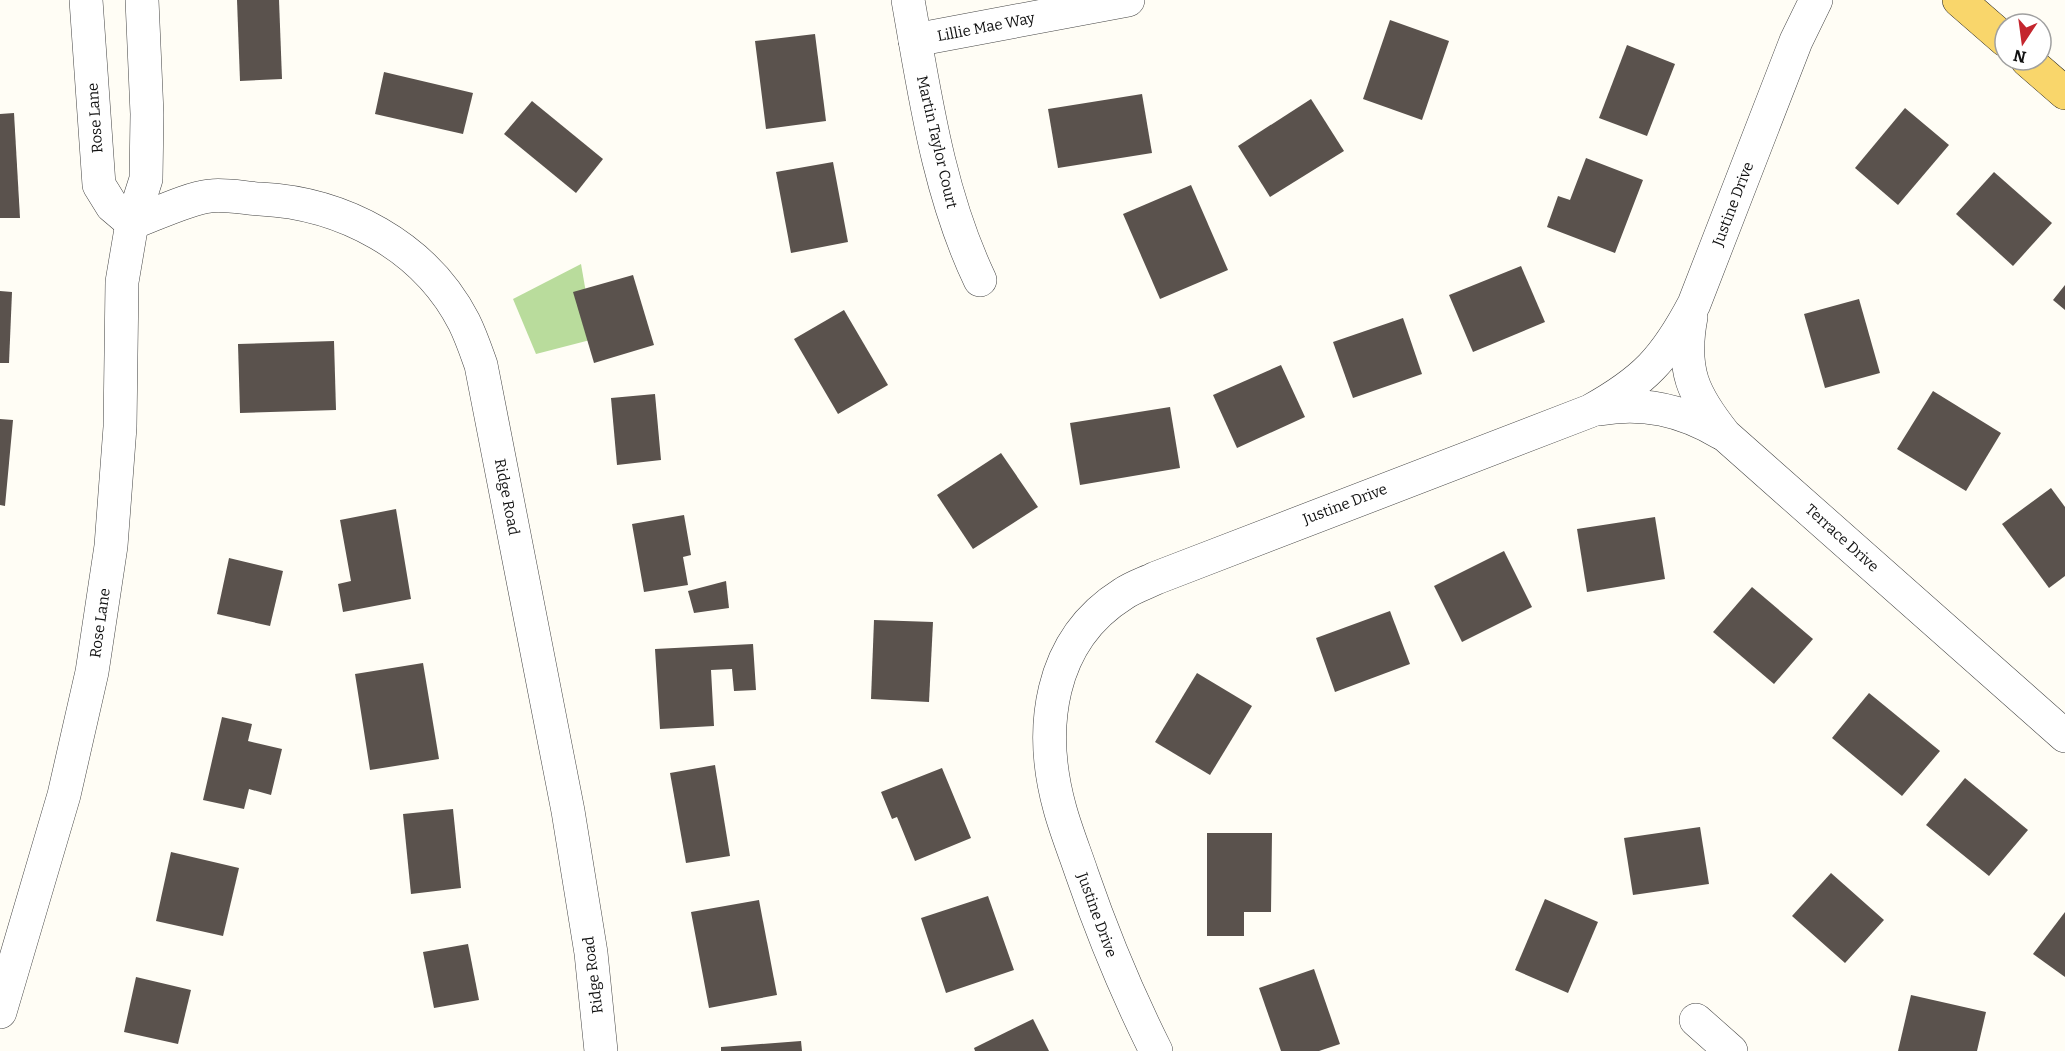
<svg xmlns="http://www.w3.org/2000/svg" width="2065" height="1051" viewBox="0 0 2065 1051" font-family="Bitter,serif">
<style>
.forest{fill:#b9dc9c}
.building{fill:#5a524d}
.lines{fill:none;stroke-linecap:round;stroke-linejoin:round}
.minor-casing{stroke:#444;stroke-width:34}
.major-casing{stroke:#222;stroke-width:34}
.minor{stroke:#fff;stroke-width:33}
.major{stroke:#f9d66b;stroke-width:33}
.labels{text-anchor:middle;stroke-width:6;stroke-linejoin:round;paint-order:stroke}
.street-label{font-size:15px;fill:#111;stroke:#fff}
</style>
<rect width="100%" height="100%" fill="#fffdf5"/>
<polygon class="forest" points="581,264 594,339 536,354 513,299"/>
<g class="building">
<polygon points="237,0 279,0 282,79 240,81"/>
<polygon points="1390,20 1449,41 1422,120 1363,99"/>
<polygon points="815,34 826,121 766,129 755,41"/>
<polygon points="1627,45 1675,64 1647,136 1599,118"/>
<polygon points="384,72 473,93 463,134 375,114"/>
<polygon points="1142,94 1152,153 1058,168 1048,109"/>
<polygon points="1311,99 1344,151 1270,197 1238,146"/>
<polygon points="532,101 603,159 576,193 504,134"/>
<polygon points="1905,108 1949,145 1898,205 1855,168"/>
<polygon points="14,113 20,218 0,218 0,114"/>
<polygon points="1586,158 1643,180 1615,253 1547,227 1558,196 1570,200"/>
<polygon points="833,162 848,242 791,253 776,172"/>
<polygon points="1994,172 2052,223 2013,266 1956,214"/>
<polygon points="1191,185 1228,270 1160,299 1123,214"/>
<polygon points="1521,266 1545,322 1473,352 1449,295"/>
<polygon points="633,275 654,345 594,363 573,292"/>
<polygon points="2065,285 2065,310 2053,300"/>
<polygon points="0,291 12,292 9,363 0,363"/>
<polygon points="1859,299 1880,373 1825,388 1804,314"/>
<polygon points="844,310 888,385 838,414 794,339"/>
<polygon points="1403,318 1422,374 1353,398 1333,342"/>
<polygon points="334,341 336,410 240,413 238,344"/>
<polygon points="1281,365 1305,417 1237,448 1213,395"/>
<polygon points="1933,391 2001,433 1966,491 1897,449"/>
<polygon points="655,394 661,460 617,465 611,398"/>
<polygon points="1170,407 1180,468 1080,485 1070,423"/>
<polygon points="0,419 13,420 5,506 0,505"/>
<polygon points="1001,453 1038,507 973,549 937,495"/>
<polygon points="2051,488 2065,507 2065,576 2049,588 2002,524"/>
<polygon points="396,509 411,599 343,612 338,584 351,581 340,520"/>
<polygon points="684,515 691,555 683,557 688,585 644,592 632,524"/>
<polygon points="1655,517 1665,579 1587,592 1577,529"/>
<polygon points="1504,551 1532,607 1462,642 1434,586"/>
<polygon points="229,558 283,571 270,626 217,614"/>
<polygon points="726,581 729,608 694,613 688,591"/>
<polygon points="1752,587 1813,639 1774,684 1713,632"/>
<polygon points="1390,611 1410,664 1335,692 1316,638"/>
<polygon points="874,620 933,622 929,702 871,699"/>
<polygon points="753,644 756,690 734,691 732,669 711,670 714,726 660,729 655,649"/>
<polygon points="423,663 439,759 370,770 355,674"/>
<polygon points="1197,673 1252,706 1210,775 1155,742"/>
<polygon points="1869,693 1940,751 1902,796 1832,738"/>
<polygon points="222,717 252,724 248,741 282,749 271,795 249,789 244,809 203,800"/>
<polygon points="715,765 730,856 686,863 670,773"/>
<polygon points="942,768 971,838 915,861 897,817 892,819 881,792"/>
<polygon points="1965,778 2028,830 1989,876 1926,825"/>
<polygon points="453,809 461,888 411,894 403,814"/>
<polygon points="1700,827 1709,884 1633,895 1624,838"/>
<polygon points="1207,833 1272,833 1271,912 1244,912 1244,936 1207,936"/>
<polygon points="171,852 239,868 223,936 156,921"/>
<polygon points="1831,873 1884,920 1845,963 1792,916"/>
<polygon points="988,896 1014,970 946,993 921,918"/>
<polygon points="1545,899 1598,922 1568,993 1515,970"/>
<polygon points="759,900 777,995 709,1008 691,912"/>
<polygon points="2065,912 2065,977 2033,954"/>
<polygon points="468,944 479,1000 434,1008 423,952"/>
<polygon points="1314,969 1340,1044 1319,1051 1281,1051 1259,988"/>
<polygon points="136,977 191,990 178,1044 124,1032"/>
<polygon points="1911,995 1986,1012 1977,1051 1898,1051"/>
<polygon points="1033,1019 1049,1051 975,1051 974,1048"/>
<polygon points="801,1041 802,1051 721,1051 721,1047"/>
</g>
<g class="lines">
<g class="minor-casing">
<g id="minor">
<polyline points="86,0 99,185 112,206 132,223"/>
<path d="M908,0C925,95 938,192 980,280"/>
<polyline points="915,40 1128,0"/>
<path d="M132,223C154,215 189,198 210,196C225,194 244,198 260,199C343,203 425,246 464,322C471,336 476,351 481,365L568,811L591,953L601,1051"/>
<path d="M1691,317C1681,370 1693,395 1725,435L2065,736"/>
<path d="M1599,409C1643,401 1682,410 1721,433"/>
<polyline points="0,1012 64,795 92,672 111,546 120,427 122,282 132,223 146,179 147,114 142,0"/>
<polyline points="1696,1020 1731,1051"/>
<path d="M1156,1051C1127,993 1103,935 1082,874C1075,853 1066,831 1060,809C1038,730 1048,641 1123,594C1133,587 1146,583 1156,578L1590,411C1644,381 1665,359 1694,304L1796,41L1816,0"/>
</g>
</g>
<g class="major-casing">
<g id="major">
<polyline points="1959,0 2005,40"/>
<polyline points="2027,60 2065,93"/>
</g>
</g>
<use href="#minor" class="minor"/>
<use href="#major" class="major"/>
</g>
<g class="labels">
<g class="street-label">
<text transform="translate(986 27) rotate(-11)" y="5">Lillie Mae Way</text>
<text transform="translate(95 118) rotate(-94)" y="5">Rose Lane</text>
<text transform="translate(937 142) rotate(77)" y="5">Martin Taylor Court</text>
<text transform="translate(1733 204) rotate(-69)" y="5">Justine Drive</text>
<text transform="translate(507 497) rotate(79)" y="5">Ridge Road</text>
<text transform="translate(1345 504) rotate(-21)" y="5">Justine Drive</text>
<text transform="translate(1842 538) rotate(42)" y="5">Terrace Drive</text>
<text transform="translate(100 623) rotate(-82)" y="5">Rose Lane</text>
<text transform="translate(1097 915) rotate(70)" y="5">Justine Drive</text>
<text transform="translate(593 975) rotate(-97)" y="5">Ridge Road</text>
</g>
</g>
<g transform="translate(2023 42) rotate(193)"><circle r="28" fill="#ffffff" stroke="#a0a0a0" stroke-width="1.5"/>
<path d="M0-4.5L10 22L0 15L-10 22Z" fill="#c4262e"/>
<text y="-9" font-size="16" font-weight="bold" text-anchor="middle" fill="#111111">N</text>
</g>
</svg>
